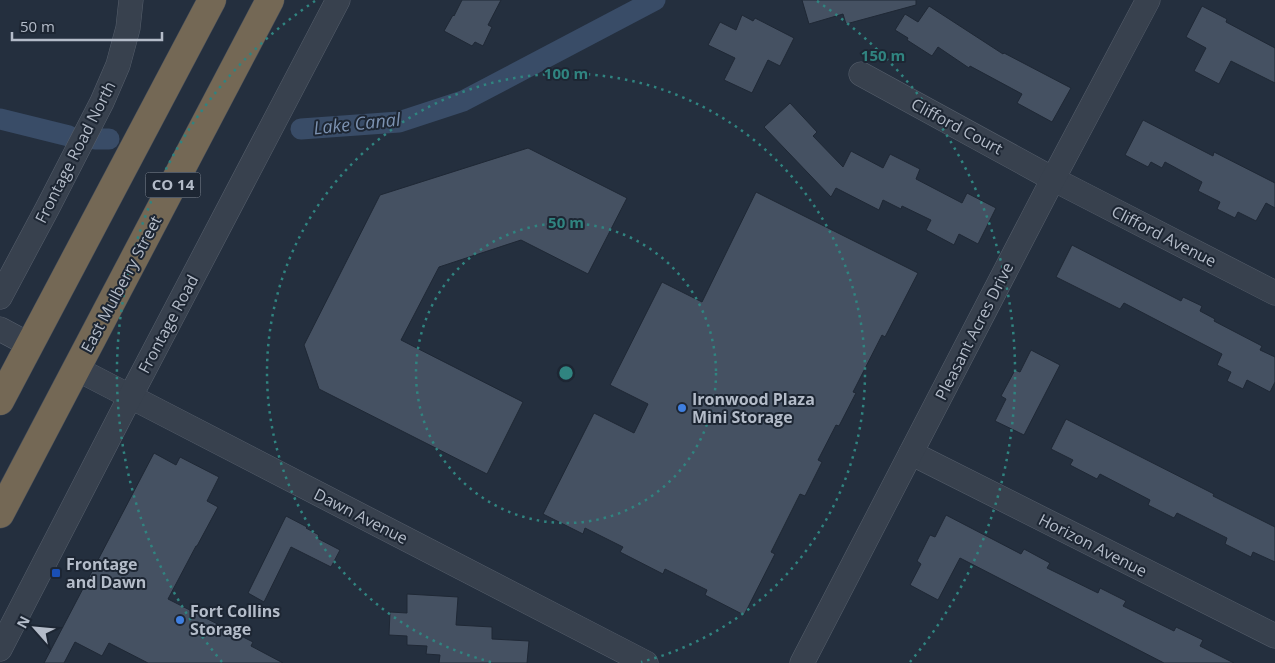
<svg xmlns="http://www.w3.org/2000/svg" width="1275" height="663" viewBox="0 0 1275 663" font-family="'Open Sans',sans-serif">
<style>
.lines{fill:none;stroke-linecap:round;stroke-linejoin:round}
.canal{stroke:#394c67;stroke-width:21}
.building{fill:#455162;stroke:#1f2835}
.minor-casing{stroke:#565f6c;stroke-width:25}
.highway-casing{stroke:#434c59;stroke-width:29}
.minor{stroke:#38414e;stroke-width:24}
.highway{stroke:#746855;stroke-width:28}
.ring{fill:none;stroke:#308480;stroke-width:2.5;stroke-dasharray:2.5 5}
.shop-dot{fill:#3f7fe0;stroke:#1d2633;stroke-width:2}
.transit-dot{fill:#1a4fb4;stroke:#1d2633;stroke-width:2}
.labels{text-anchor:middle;stroke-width:4;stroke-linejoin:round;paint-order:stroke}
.shield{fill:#1d2633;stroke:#878f9c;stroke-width:1}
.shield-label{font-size:15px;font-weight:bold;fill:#b4bcc9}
.street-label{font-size:16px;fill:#b4bcc9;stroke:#1d2633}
.poi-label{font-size:16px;font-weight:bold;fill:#b4bcc9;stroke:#1d2633;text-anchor:start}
.water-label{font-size:18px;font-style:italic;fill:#7c92b1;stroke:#1d2633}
.centre{fill:#308480;stroke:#1d2633;stroke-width:2.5}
.ring-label{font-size:15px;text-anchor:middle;font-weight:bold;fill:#308480;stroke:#1d2633;stroke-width:4;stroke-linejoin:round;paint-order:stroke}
</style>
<rect width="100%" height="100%" fill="#242f3e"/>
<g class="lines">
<g class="canal">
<polyline points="0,119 69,136"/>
<polyline points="301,129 399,122 463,101 655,0"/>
<polyline points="95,139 109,139"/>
</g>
</g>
<g class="building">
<polygon points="462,0 501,0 488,25 492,27 483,46 475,42 472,46 444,31 453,15 454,16"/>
<polygon points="802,0 916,0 916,5 846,24 843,14 809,24"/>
<polygon points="929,6 1003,54 1004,53 1071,88 1052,122 1017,103 1022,94 970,66 969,68 938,47 932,56 907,40 908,38 895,30 905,14 918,22"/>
<polygon points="1202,6 1227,19 1226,22 1275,48 1275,83 1231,61 1219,84 1194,71 1206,48 1186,37"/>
<polygon points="742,15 753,21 755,18 794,38 780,66 768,60 752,93 724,80 735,58 708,45 720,22 736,30"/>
<polygon points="790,103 817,132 813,136 843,167 851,151 883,168 890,154 920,169 916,179 962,203 967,193 996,208 978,244 959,234 954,245 926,230 931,220 902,206 901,209 883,200 879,210 836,188 831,197 764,127"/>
<polygon points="1143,120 1213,156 1214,152 1275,183 1275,208 1266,203 1256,221 1238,212 1235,218 1217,209 1220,202 1198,191 1202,182 1165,162 1162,168 1151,162 1148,167 1125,155"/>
<polygon points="528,148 627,198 588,274 521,240 439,267 401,340 523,402 487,474 319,389 304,345 380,195"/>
<polygon points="756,192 918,273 885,337 882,335 853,392 856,393 839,426 836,425 818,460 822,462 805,496 800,494 771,552 775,554 744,615 705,595 707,590 665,569 663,574 620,552 623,547 585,528 583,534 543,514 594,413 634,433 648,404 610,385 662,282 702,302"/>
<polygon points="1072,245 1181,301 1183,297 1202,306 1200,311 1215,319 1214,321 1262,346 1260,350 1275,357 1275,382 1270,392 1247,380 1243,389 1227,381 1231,372 1217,365 1222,354 1124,303 1120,309 1056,277"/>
<polygon points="1031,350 1060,365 1024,435 995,421 1006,399 1001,396 1015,370 1020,372"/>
<polygon points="1066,419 1214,494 1213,496 1275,527 1275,562 1253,552 1251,557 1225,544 1227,538 1177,513 1174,518 1148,505 1150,500 1100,474 1097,479 1070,465 1073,460 1051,449"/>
<polygon points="154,453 176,465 180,457 219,477 207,501 218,507 197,546 196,546 168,599 253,642 251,646 283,663 148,663 109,643 102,656 75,642 64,663 44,663"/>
<polygon points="946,515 1021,554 1024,549 1050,563 1047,568 1098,593 1100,588 1126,601 1123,606 1174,631 1176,627 1203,640 1200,646 1234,663 1164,663 960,558 938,600 910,585 921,564 917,561 930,535 935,537"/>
<polygon points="286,516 307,527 306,528 319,535 317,538 340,550 331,567 291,547 264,602 248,593"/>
<polygon points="407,594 458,597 456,625 492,627 492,639 529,641 527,663 439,663 440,655 426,654 427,646 407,645 407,636 389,635 390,612 407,613"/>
</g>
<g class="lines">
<g class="minor-casing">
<g id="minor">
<polyline points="861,74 1053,179 1275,293"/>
<polyline points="0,297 47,209 102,102 118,65 128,28 131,0"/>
<polyline points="0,329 30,345"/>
<polyline points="77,369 646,663"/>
<polyline points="911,453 1275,636"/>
<polyline points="0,649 130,397 338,0"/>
<polyline points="802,663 1053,179 1148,0"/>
</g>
</g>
<g class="highway-casing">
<g id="highway">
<polyline points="0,401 212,0"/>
<polyline points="0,514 270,0"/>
</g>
</g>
<use href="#minor" class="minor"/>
<use href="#highway" class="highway"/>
</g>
<g class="ring">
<circle cx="566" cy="373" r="150"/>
<path d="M491 662A299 299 0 1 1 641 662"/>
<path d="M222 662A449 449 0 0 1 315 1M817 1A449 449 0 0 1 910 662"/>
</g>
<g class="shop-dot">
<circle cx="682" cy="408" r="5"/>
<circle cx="180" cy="620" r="5"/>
</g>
<rect class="transit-dot" x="51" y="568" width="10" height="10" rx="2.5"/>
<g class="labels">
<rect class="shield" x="145.5" y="172.5" width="55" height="25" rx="4"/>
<g class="shield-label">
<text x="173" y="190">CO 14</text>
</g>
<g class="street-label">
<text transform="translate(957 126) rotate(28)" y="6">Clifford Court</text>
<text transform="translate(75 152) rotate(-63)" y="6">Frontage Road North</text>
<text transform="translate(1164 236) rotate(27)" y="6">Clifford Avenue</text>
<text transform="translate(121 284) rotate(-62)" y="6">East Mulberry Street</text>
<text transform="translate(168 324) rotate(-62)" y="6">Frontage Road</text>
<text transform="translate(974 331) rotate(-63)" y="6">Pleasant Acres Drive</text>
<text transform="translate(361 516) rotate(27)" y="6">Dawn Avenue</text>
<text transform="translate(1093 545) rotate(27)" y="6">Horizon Avenue</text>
</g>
<g class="poi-label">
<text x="692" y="405">Ironwood Plaza<tspan x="692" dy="18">Mini Storage</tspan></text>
<text x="66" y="570">Frontage<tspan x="66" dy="18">and Dawn</tspan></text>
<text x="190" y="617">Fort Collins<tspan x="190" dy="18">Storage</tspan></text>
</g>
<g class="water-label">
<text transform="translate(357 124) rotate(-6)" y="6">Lake Canal</text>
</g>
</g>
<circle cx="566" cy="373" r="8" class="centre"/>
<g class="ring-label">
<text x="883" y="61">150 m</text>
<text x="566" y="79">100 m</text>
<text x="566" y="228">50 m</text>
</g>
<g transform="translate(35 628) rotate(297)" stroke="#1d2633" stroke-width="4" paint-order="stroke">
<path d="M0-4L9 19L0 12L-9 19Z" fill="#b4bcc9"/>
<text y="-8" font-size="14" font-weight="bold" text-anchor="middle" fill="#b4bcc9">N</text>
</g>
<path d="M12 32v8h150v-8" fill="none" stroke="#b4bcc9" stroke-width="2.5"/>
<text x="20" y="32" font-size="15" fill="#b4bcc9" stroke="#1d2633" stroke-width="4" paint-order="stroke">50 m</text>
</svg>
